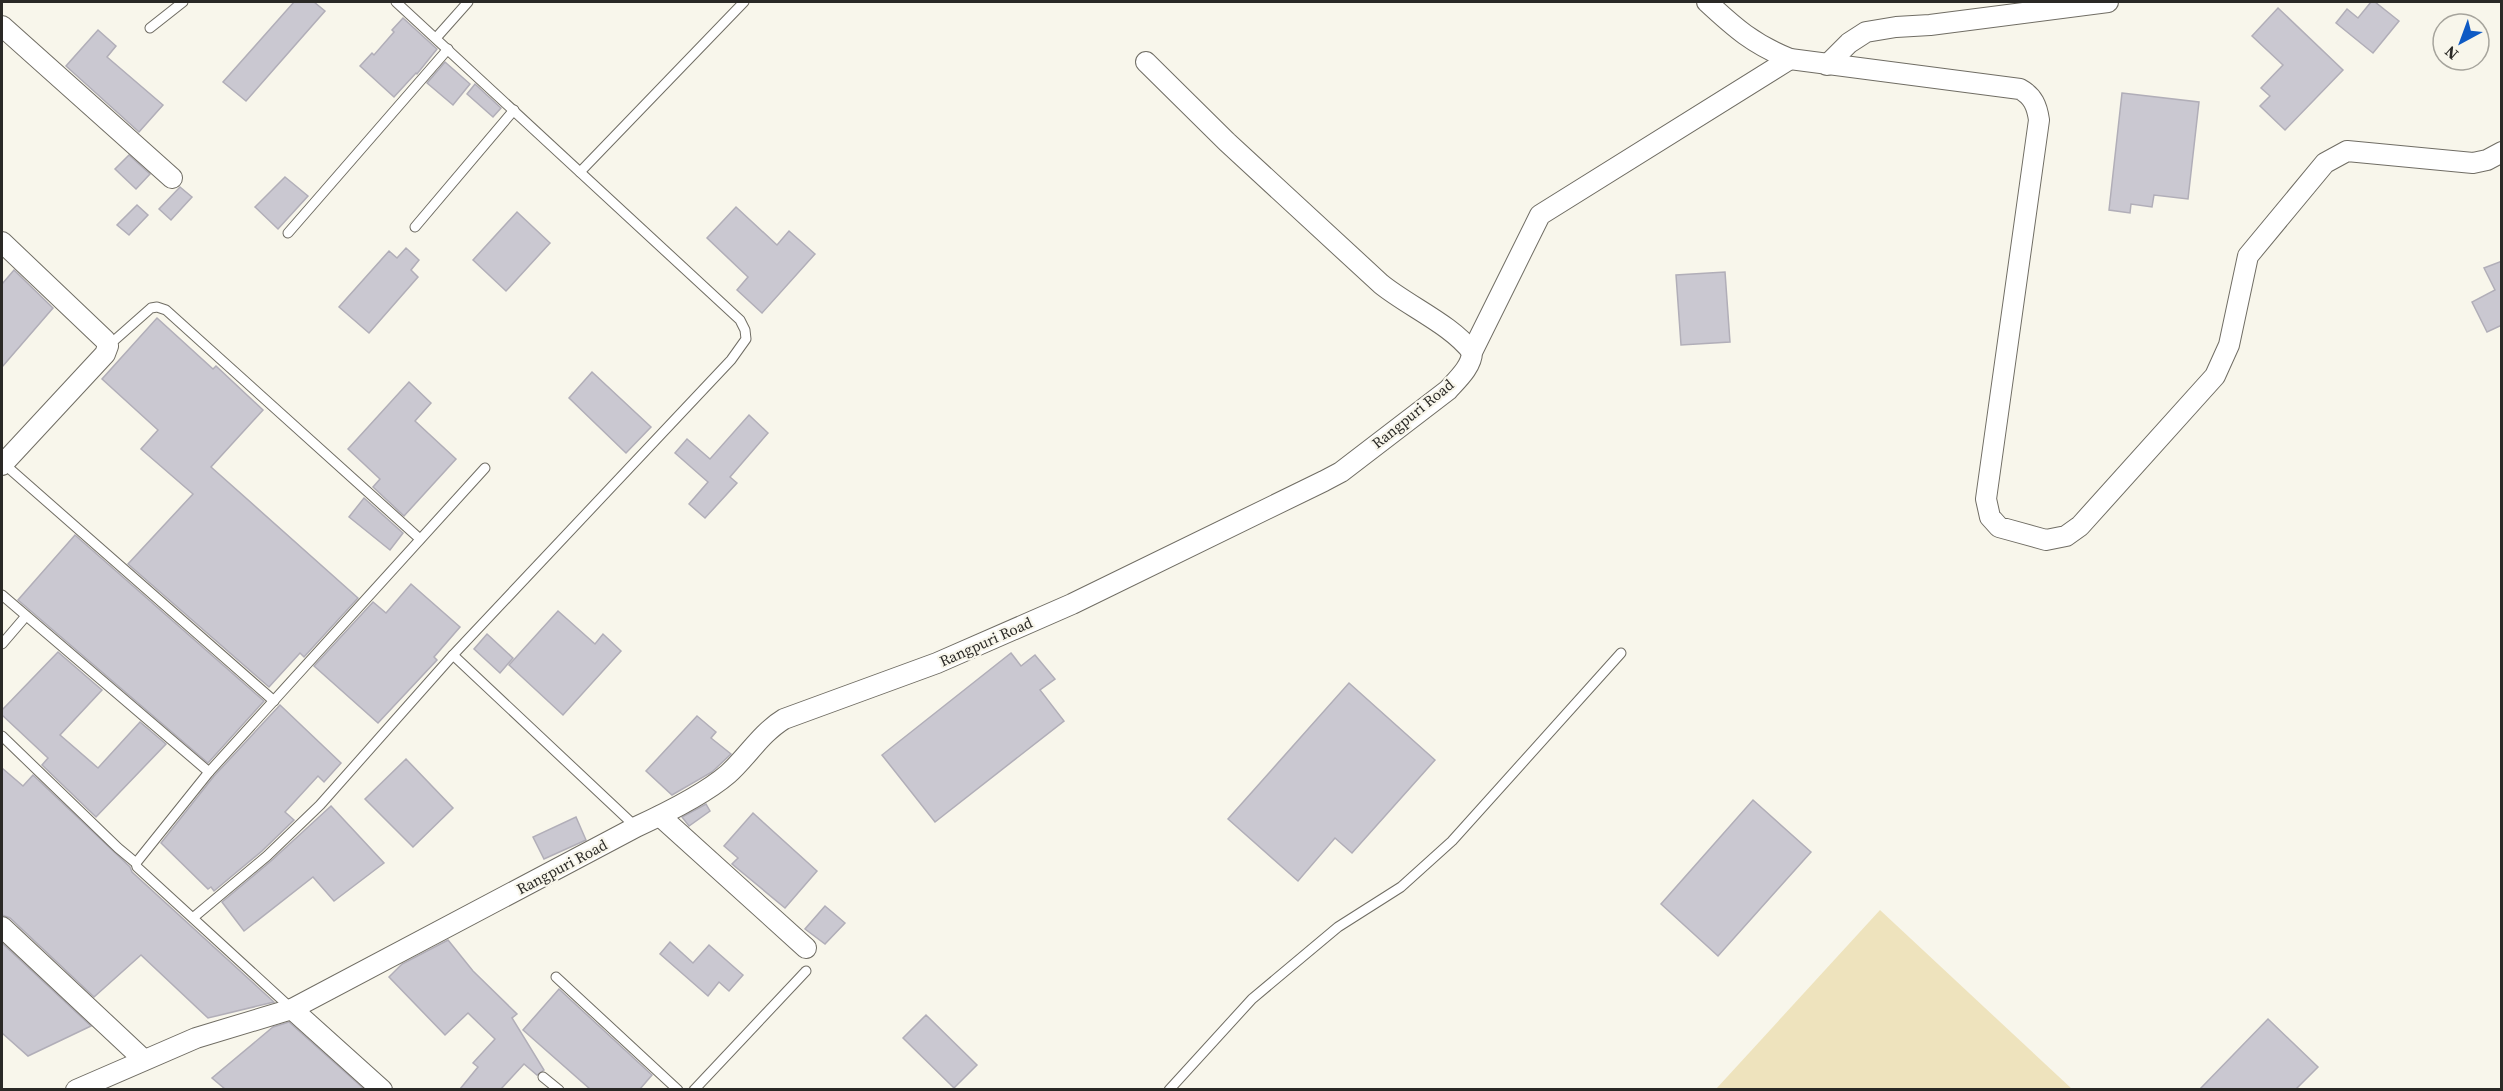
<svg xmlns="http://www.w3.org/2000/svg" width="2503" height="1091" viewBox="0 0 2503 1091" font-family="'Source Serif 4',serif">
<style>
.green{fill:#eee3bd}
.building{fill:#cac8d1;stroke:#b1aeb8;stroke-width:1.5}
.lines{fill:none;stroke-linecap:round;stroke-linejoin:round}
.service-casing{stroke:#706d64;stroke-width:11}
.minor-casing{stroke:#706d64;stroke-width:22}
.service{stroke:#fff;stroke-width:9}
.minor{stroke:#fff;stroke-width:20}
.labels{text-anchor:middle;stroke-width:4.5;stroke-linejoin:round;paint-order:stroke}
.street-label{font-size:15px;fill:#2a2926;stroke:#f8f6eb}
</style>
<rect width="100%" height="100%" fill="#f8f6eb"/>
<polygon class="green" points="1880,910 2072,1089 1716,1089"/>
<g class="building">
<polygon points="294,2 314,2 325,11 246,101 223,82"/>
<polygon points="2371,2 2375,2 2399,21 2373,53 2336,23 2347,9 2358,18"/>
<polygon points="2278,8 2343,70 2285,130 2260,106 2270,96 2261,88 2283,65 2252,36"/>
<polygon points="403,18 437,49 417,74 416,73 394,97 360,66 372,53 374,55 394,32 392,30"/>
<polygon points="98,30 116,46 107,57 163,105 139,132 66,66"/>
<polygon points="445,62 470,84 453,105 427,83"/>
<polygon points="475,84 501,108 493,117 467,94"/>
<polygon points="2122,93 2199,102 2188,199 2154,195 2152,207 2131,204 2130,213 2109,210"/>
<polygon points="129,155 150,174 136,189 115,169"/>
<polygon points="285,177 308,196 278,229 255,207"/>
<polygon points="180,187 192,197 171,220 159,209"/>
<polygon points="137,205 148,215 129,235 117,225"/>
<polygon points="736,207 777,245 789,231 815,254 762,313 737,290 748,277 707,238"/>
<polygon points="517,212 550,243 506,291 473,260"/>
<polygon points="406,248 419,260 411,270 418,277 369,333 339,307 389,251 397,258"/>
<polygon points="2502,261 2502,325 2487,332 2472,302 2495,290 2484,268"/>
<polygon points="14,270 53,308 2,367 2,284"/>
<polygon points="1725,272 1730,342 1681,345 1676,275"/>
<polygon points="157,318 213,369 216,366 263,410 211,467 358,598 304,657 300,653 269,687 128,564 193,494 141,449 158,430 102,379"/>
<polygon points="592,372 651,427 626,453 569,398"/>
<polygon points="409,382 431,403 415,421 456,459 404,516 373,487 380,479 348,449"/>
<polygon points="749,415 768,433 730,477 737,483 705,518 689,504 708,482 675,453 687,439 710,459"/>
<polygon points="364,498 403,533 390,550 349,517"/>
<polygon points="75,535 264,701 208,763 18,600"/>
<polygon points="411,584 460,627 434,657 437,660 378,723 314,666 373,602 386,613"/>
<polygon points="558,611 595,644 603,634 621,651 563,715 509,665"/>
<polygon points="487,634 513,658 500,673 474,649"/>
<polygon points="58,652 102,690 60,735 98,768 140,722 166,744 96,817 42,765 48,758 2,715 2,710"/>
<polygon points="1011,653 1021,666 1035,655 1055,679 1040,690 1064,721 935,822 882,755"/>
<polygon points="1349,683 1435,760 1352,853 1335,838 1298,881 1228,819"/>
<polygon points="280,705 341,763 324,782 318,776 285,812 294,820 262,851 214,891 211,887 208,889 161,843 214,776"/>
<polygon points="697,716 716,732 711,738 731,754 712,772 672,795 646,771"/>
<polygon points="406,759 453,808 413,847 365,799"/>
<polygon points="2,768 23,786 33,775 130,867 132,872 274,1002 208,1018 141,955 94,997 10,918 2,915"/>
<polygon points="1753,800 1811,852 1718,956 1661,904"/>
<polygon points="706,804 710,811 689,826 682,817"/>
<polygon points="331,806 384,863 334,901 313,877 244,931 222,902 271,861"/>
<polygon points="753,813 817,871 785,908 732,864 738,858 724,846"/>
<polygon points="576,817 586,840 544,859 533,837"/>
<polygon points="825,906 845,923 825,944 805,929"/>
<polygon points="448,940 473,971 517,1014 512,1018 544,1070 537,1075 524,1064 501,1089 460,1089 478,1067 473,1063 495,1039 468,1013 445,1035 389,977 402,964"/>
<polygon points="670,942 693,963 709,945 743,975 729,991 719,982 708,996 660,954"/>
<polygon points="2,943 91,1026 28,1056 2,1033"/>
<polygon points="559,989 652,1075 640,1089 590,1089 523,1030"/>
<polygon points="926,1015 977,1065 954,1088 903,1038"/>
<polygon points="2268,1019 2318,1067 2296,1089 2200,1089"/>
<polygon points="289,1022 364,1089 225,1089 212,1078 273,1027"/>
</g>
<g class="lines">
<g class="service-casing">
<g id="service">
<polyline points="150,28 183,2"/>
<polyline points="436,38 468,2"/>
<polyline points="580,172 744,2"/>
<polyline points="415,227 514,110"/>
<polyline points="288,233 448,49"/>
<polyline points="108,346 151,308 157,307 166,310 420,539"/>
<polyline points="3,463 274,701"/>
<polyline points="2,595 209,772"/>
<polyline points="2,644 26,616"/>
<polyline points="453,655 636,827"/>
<polyline points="2,736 118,848 136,863"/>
<polyline points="194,917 267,856 320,805 453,655 731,360 746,339 745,330 740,320 396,2"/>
<polyline points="556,977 678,1090"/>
<polyline points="292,1009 137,867 136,863 209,772 485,468"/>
<polyline points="543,1077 559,1090"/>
<polyline points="694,1090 806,971"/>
<polyline points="1169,1090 1252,999 1338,927 1401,887 1452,841 1621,653"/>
</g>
</g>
<g class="minor-casing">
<g id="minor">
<path d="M1707,2C1735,28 1753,44 1790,59L2020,89C2033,96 2037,106 2039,120L1986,499L1990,517L1999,527L2046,540L2066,536L2080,526L2215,376L2229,345L2248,256L2325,163L2347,151L2473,163L2487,160L2502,152"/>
<polyline points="2,26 172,178"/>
<path d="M1146,62L1227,142L1381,284C1408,306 1452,325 1472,352"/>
<polyline points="1827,65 1849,43 1866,32 1896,27 1930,25 2108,2"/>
<polyline points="2,242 105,340 108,346 105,354 2,465"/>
<polyline points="660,816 806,948"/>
<polyline points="2,927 144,1060"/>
<polyline points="292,1009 382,1090"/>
<path d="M76,1090L196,1038L292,1009L636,827C662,815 706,793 728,774C747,757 761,733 784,719L937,663L1072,604L1324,481L1341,472L1448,390C1458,379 1472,366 1472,352L1540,215L1790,59"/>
</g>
</g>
<use href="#service" class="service"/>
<use href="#minor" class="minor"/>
</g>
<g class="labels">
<g class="street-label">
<text transform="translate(1413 414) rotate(-39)" y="5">Rangpuri Road</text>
<text transform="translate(986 642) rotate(-24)" y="5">Rangpuri Road</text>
<text transform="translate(562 867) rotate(-28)" y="5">Rangpuri Road</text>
</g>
</g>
<rect width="2503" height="1091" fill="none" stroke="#2a2926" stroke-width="6"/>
<g transform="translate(2461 42) rotate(221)"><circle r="28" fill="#f8f6eb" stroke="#a6a49c" stroke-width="1.5"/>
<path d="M0-4.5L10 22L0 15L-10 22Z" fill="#0e5ac4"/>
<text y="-9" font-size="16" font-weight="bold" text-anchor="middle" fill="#2a2926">N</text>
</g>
</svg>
